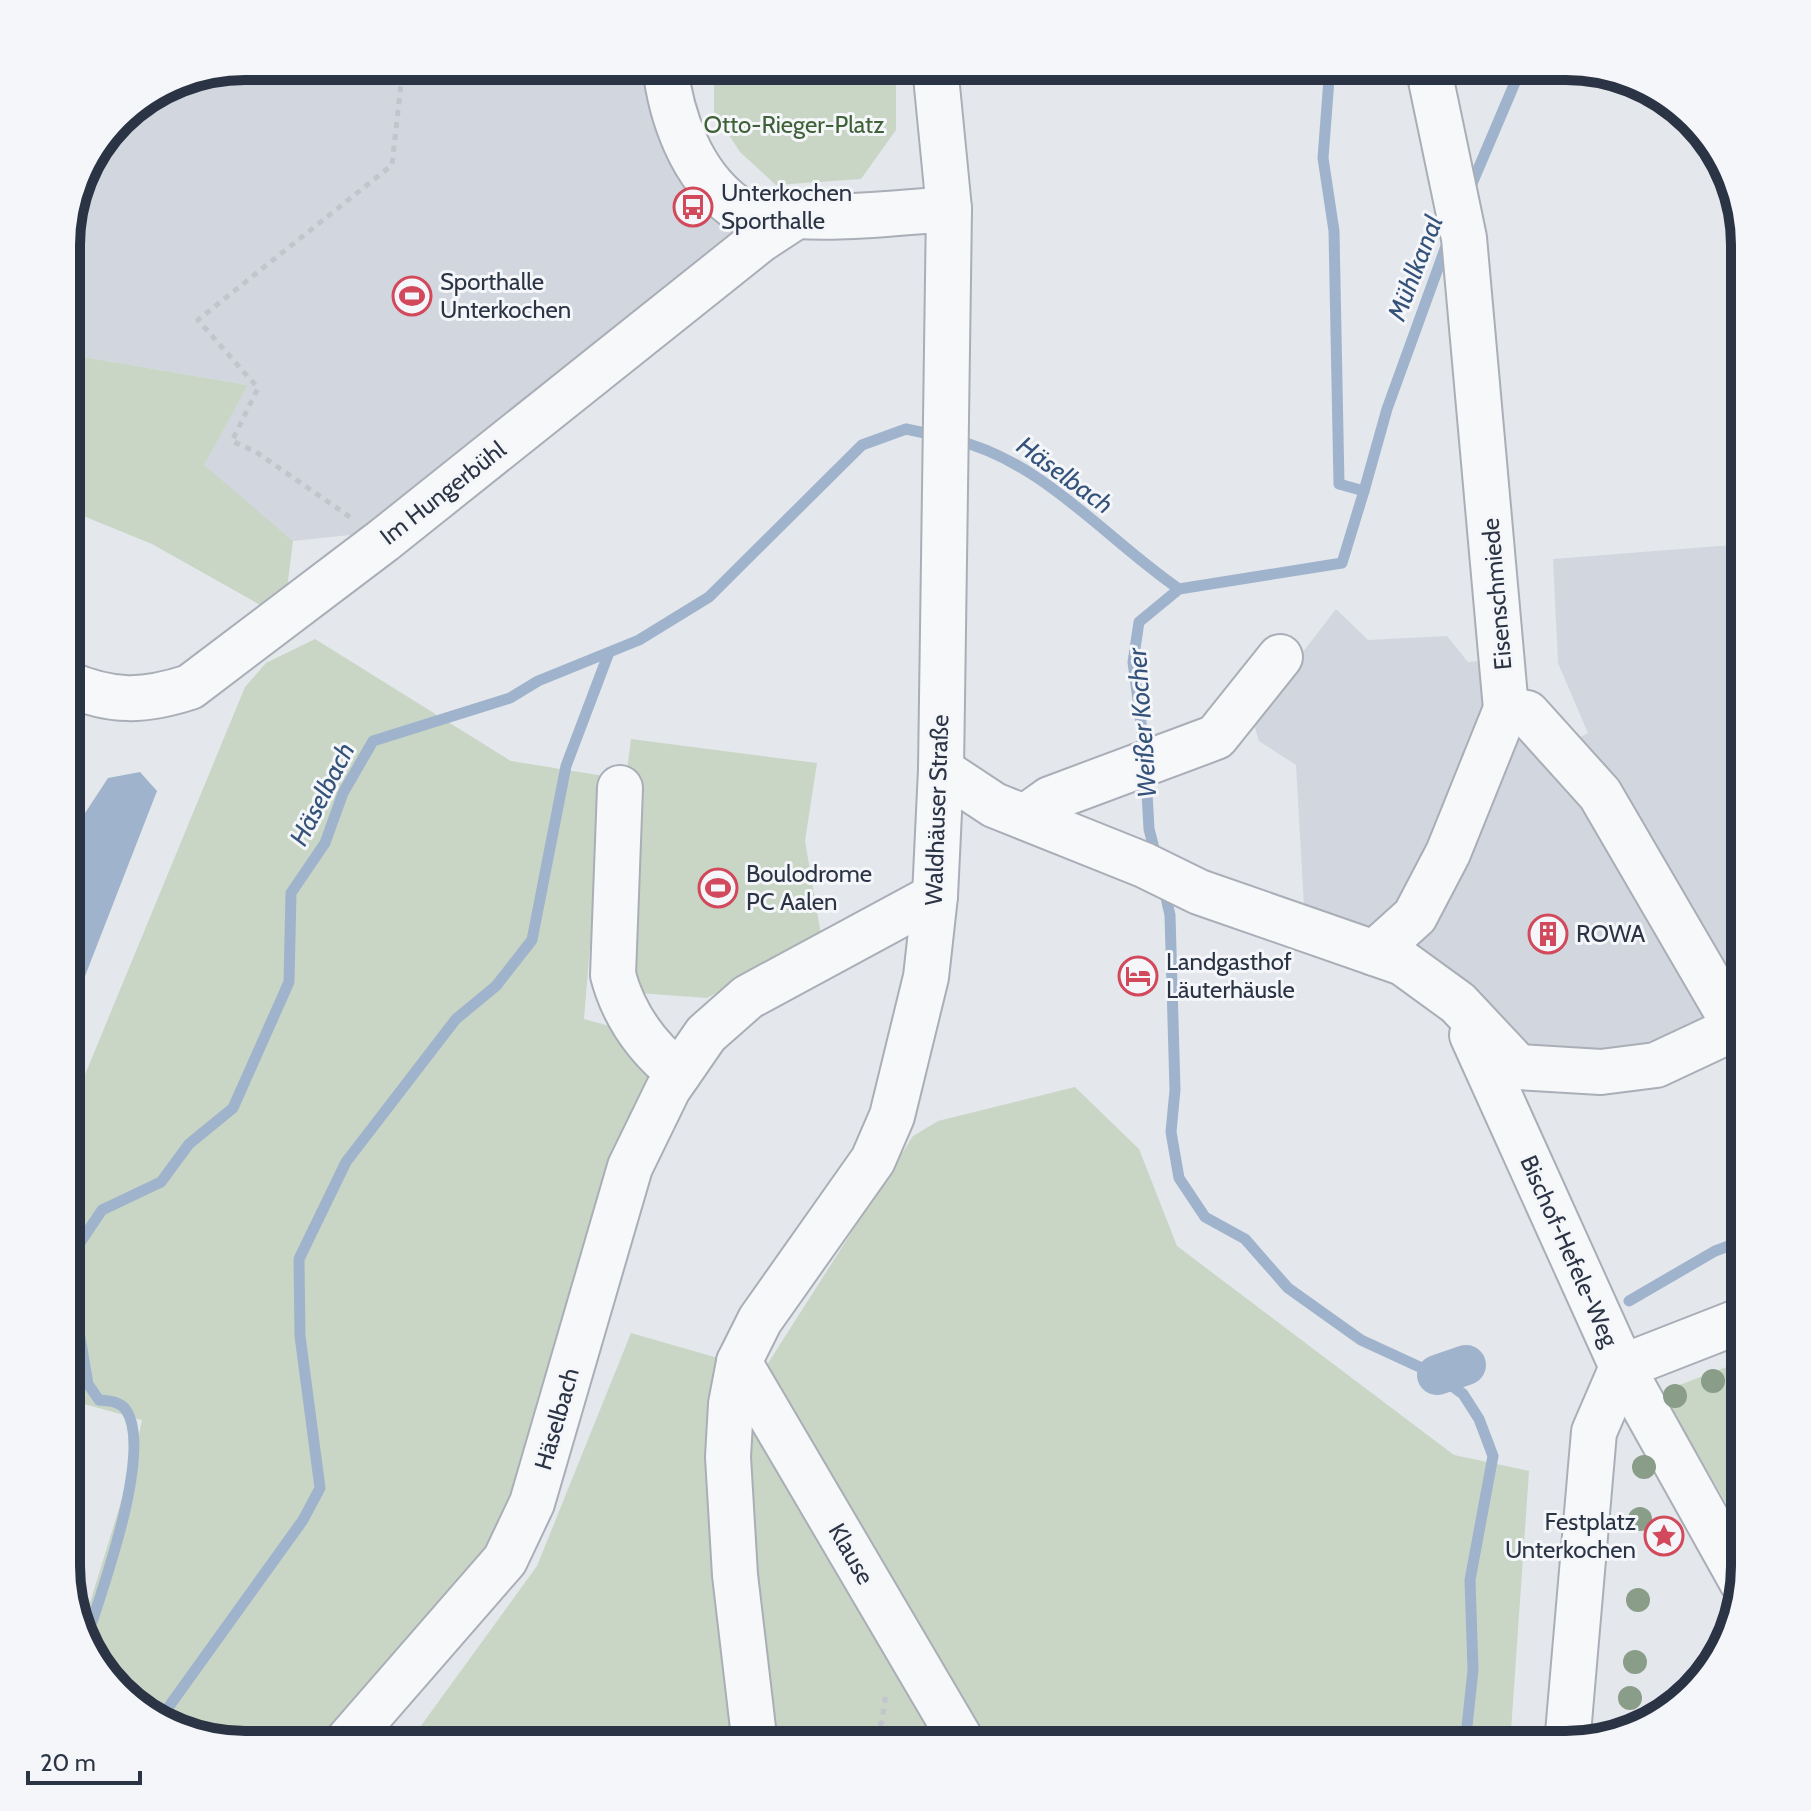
<svg xmlns="http://www.w3.org/2000/svg" width="1811" height="1811" viewBox="0 0 1811 1811" font-family="Cabin,sans-serif">
<style>
.built{fill:#d2d6de}
.green{fill:#c9d6c5}
.water{fill:#9fb4cc}
.lines{fill:none;stroke-linecap:round;stroke-linejoin:round}
.stream{stroke:#9fb4cc;stroke-width:11}
.canal{stroke:#9fb4cc;stroke-width:40}
.minor-casing{stroke:#a9aeb7;stroke-width:48}
.path{stroke:#c2c5cb;stroke-width:5;stroke-dasharray:6 6;stroke-linecap:butt}
.minor{stroke:#f7f8fa;stroke-width:44}
.tree{fill:#899d89}
.labels{text-anchor:middle;stroke-width:6;stroke-linejoin:round;paint-order:stroke}
.park-label{font-size:24px;fill:#3f6138;stroke:#f4f6f9}
.poi-label{font-size:24px;fill:#2b3445;stroke:#f4f6f9;text-anchor:start}
.street-label{font-size:24px;fill:#2b3445;stroke:#f4f6f9}
.water-label{font-size:26px;font-style:italic;fill:#34527a;stroke:#f4f6f9}
.rim{fill:none;stroke:#2b3445;stroke-width:10}
</style>
<rect width="100%" height="100%" fill="#e4e7ec"/>
<g class="built">
<polygon points="245,66 660,66 747,223 368,533 293,541 203,466 248,385 66,354 66,233 85,165 127,111 177,79"/>
<polygon points="1745,544 1745,1022 1657,1059 1522,1061 1305,924 1296,765 1259,741 1252,718 1336,609 1368,640 1447,636 1468,662 1496,660 1555,751 1588,733 1558,663 1553,559"/>
</g>
<g class="green">
<polygon points="714,66 896,66 896,130 861,179 776,185 740,152 714,112"/>
<polygon points="66,354 248,385 204,465 293,541 287,589 262,606 152,544 66,509"/>
<polygon points="315,639 511,761 604,776 584,1019 660,1040 663,1084 528,1498 338,1745 245,1745 176,1731 111,1684 80,1635 133,1463 142,1420 66,1399 66,1090 77,1094 245,687 266,663"/>
<polygon points="631,739 817,763 805,841 821,935 707,998 625,992 626,778"/>
<polygon points="1075,1087 1139,1149 1177,1246 1454,1455 1529,1471 1510,1745 407,1745 537,1566 631,1333 763,1371 913,1136 938,1121"/>
<polygon points="1745,1360 1745,1535 1661,1392"/>
</g>
<polygon class="water" points="140,772 157,791 66,1025 66,842 108,778"/>
<g class="lines">
<g class="stream">
<polyline points="1468,193 1522,66"/>
<path d="M955,440C1043,461 1106,539 1179,589"/>
<polyline points="1364,491 1387,409 1449,238"/>
<polyline points="1145,753 1133,662 1139,622 1179,589 1342,563 1364,491 1339,484 1334,231 1323,158 1330,66"/>
<polyline points="1146,775 1149,829 1156,856"/>
<polyline points="1164,889 1170,915 1175,1090 1171,1132 1179,1178 1205,1217 1245,1239 1288,1288 1361,1340 1437,1375 1463,1394 1479,1419 1493,1456 1470,1580 1473,1670 1465,1745"/>
<polyline points="1629,1301 1715,1251 1745,1240"/>
<path d="M85,1643C100,1596 154,1451 126,1410C120,1401 109,1401 99,1400L88,1384L67,1262L102,1210L161,1182L189,1144L233,1108L289,982L291,893L325,843L343,793L373,741L510,698L538,681L639,640L709,597L862,445L906,429L939,436"/>
<polyline points="160,1719 303,1520 320,1488 300,1336 299,1259 346,1162 456,1019 496,986 532,940 566,766 608,655"/>
</g>
<polyline class="canal" points="1437,1375 1466,1365"/>
<g class="minor-casing">
<g id="minor">
<path d="M665,66C671,117 691,174 734,206C740,211 750,211 758,212C822,222 884,214 949,209"/>
<polyline points="1428,66 1464,238 1506,709 1527,713 1600,794 1745,1043"/>
<path d="M66,683C112,703 144,702 190,687L384,540L760,240L795,217"/>
<polyline points="941,770 994,805 1144,865 1199,892 1403,963 1458,1003 1518,1067 1601,1072 1656,1065 1735,1028"/>
<path d="M620,788L613,975C624,1016 646,1047 679,1073"/>
<polyline points="1025,817 1050,799 1216,737 1280,657"/>
<polyline points="1374,953 1415,916 1448,853 1506,709"/>
<polyline points="1472,1035 1622,1367 1742,1582"/>
<polyline points="739,1362 964,1745"/>
<polyline points="1622,1367 1745,1319"/>
<polyline points="344,1745 505,1560 532,1503 630,1167 668,1089 706,1034 748,997 935,896"/>
<polyline points="755,1745 735,1575 728,1457 731,1404 739,1362 760,1320 873,1160 892,1116 926,977 935,896 941,770 949,209 935,66"/>
<polyline points="1567,1745 1594,1432 1622,1367"/>
</g>
</g>
<g class="path">
<polyline points="350,517 256,452 232,441 258,388 198,320 392,165 403,66"/>
<polyline points="66,763 80,730"/>
<polyline points="865,1745 882,1722 886,1692"/>
</g>
<use href="#minor" class="minor"/>
</g>
<g class="tree">
<circle cx="1713" cy="1381" r="12"/>
<circle cx="1675" cy="1396" r="12"/>
<circle cx="1644" cy="1467" r="12"/>
<circle cx="1640" cy="1519" r="12"/>
<circle cx="1638" cy="1600" r="12"/>
<circle cx="1635" cy="1662" r="12"/>
<circle cx="1630" cy="1698" r="12"/>
</g>
<defs>
<g id="bus-ring" transform="scale(2)"><circle r="9.5" fill="#f4f6f9" stroke="#d1495b" stroke-width="1.5"/><path d="M-5-6H5V4H4V6H2V4H-2V6H-4V4H-5ZM-3.5-4V0h7V-4ZM-3.5 1.2v1.5H-2V1.2ZM2 1.2v1.5H3.5V1.2Z" fill="#d1495b"/></g>
<g id="stadium-ring" transform="scale(2)"><circle r="9.5" fill="#f4f6f9" stroke="#d1495b" stroke-width="1.5"/><path d="M0-5a6.5 5 0 1 0 0 10a6.5 5 0 1 0 0-10ZM-3.5-1.8h7v3.6h-7Z" fill="#d1495b"/></g>
<g id="building-ring" transform="scale(2)"><circle r="9.5" fill="#f4f6f9" stroke="#d1495b" stroke-width="1.5"/><path d="M-4-6H4V6H1V3H-1V6H-4ZM-2.5-4.3h1.7v1.8h-1.7ZM.8-4.3h1.7v1.8H.8ZM-2.5-1h1.7V.8h-1.7ZM.8-1h1.7V.8H.8Z" fill="#d1495b"/></g>
<g id="hotel-ring" transform="scale(2)"><circle r="9.5" fill="#f4f6f9" stroke="#d1495b" stroke-width="1.5"/><path d="M-6-4.5h1.5V1H6V5H4.5V3h-9V5H-6ZM-4 0a1.8 1.8 0 1 1 3.6 0ZM.5 0V-2.5h3Q6-2.5 6 0Z" fill="#d1495b"/></g>
<g id="sight-ring" transform="scale(2)"><circle r="9.5" fill="#f4f6f9" stroke="#d1495b" stroke-width="1.5"/><path d="M0-6L1.8-2.2L6-1.7L2.9 1.2L3.7 5.4L0 3.3L-3.7 5.4L-2.9 1.2L-6-1.7L-1.8-2.2Z" fill="#d1495b"/></g>
</defs>
<g fill-rule="evenodd">
<use href="#bus-ring" x="693" y="207"/>
<use href="#stadium-ring" x="412" y="296"/>
<use href="#stadium-ring" x="718" y="888"/>
<use href="#building-ring" x="1548" y="934"/>
<use href="#hotel-ring" x="1138" y="976"/>
<use href="#sight-ring" x="1664" y="1536"/>
</g>
<g class="labels">
<g class="park-label">
<text x="794" y="133">Otto-Rieger-Platz</text>
</g>
<g class="poi-label">
<text x="721" y="201">Unterkochen<tspan x="721" dy="28">Sporthalle</tspan></text>
<text x="440" y="290">Sporthalle<tspan x="440" dy="28">Unterkochen</tspan></text>
<text x="746" y="882">Boulodrome<tspan x="746" dy="28">PC Aalen</tspan></text>
<text x="1576" y="942">ROWA</text>
<text x="1166" y="970">Landgasthof<tspan x="1166" dy="28">Läuterhäusle</tspan></text>
<text x="1636" y="1530" text-anchor="end">Festplatz<tspan x="1636" dy="28">Unterkochen</tspan></text>
</g>
<g class="street-label">
<text transform="translate(443 493) rotate(-38)" y="8">Im Hungerbühl</text>
<text transform="translate(1497 594) rotate(-95)" y="8">Eisenschmiede</text>
<text transform="translate(937 810) rotate(-88)" y="8">Waldhäuser Straße</text>
<text transform="translate(1569 1251) rotate(66)" y="8">Bischof-Hefele-Weg</text>
<text transform="translate(557 1419) rotate(-74)" y="8">Häselbach</text>
<text transform="translate(851 1554) rotate(60)" y="8">Klause</text>
</g>
<g class="water-label">
<text transform="translate(1415 268) rotate(-69)" y="9">Mühlkanal</text>
<text transform="translate(1065 475) rotate(36)" y="9">Häselbach</text>
<text transform="translate(1142 723) rotate(-94)" y="9">Weißer Kocher</text>
<text transform="translate(322 794) rotate(-63)" y="9">Häselbach</text>
</g>
</g>
<path d="M0 0H1811V1811H0ZM245 80H1566A165 165 0 0 1 1731 245V1566A165 165 0 0 1 1566 1731H245A165 165 0 0 1 80 1566V245A165 165 0 0 1 245 80Z" fill="#f4f6f9" fill-rule="evenodd"/>
<path class="rim" d="M245 80H1566A165 165 0 0 1 1731 245V1566A165 165 0 0 1 1566 1731H245A165 165 0 0 1 80 1566V245A165 165 0 0 1 245 80Z"/>
<path d="M28 1771v12h112v-12" fill="none" stroke="#2b3445" stroke-width="4"/>
<text x="40" y="1771" font-size="24" fill="#2b3445" stroke="#f4f6f9" stroke-width="6" paint-order="stroke">20 m</text>
</svg>
